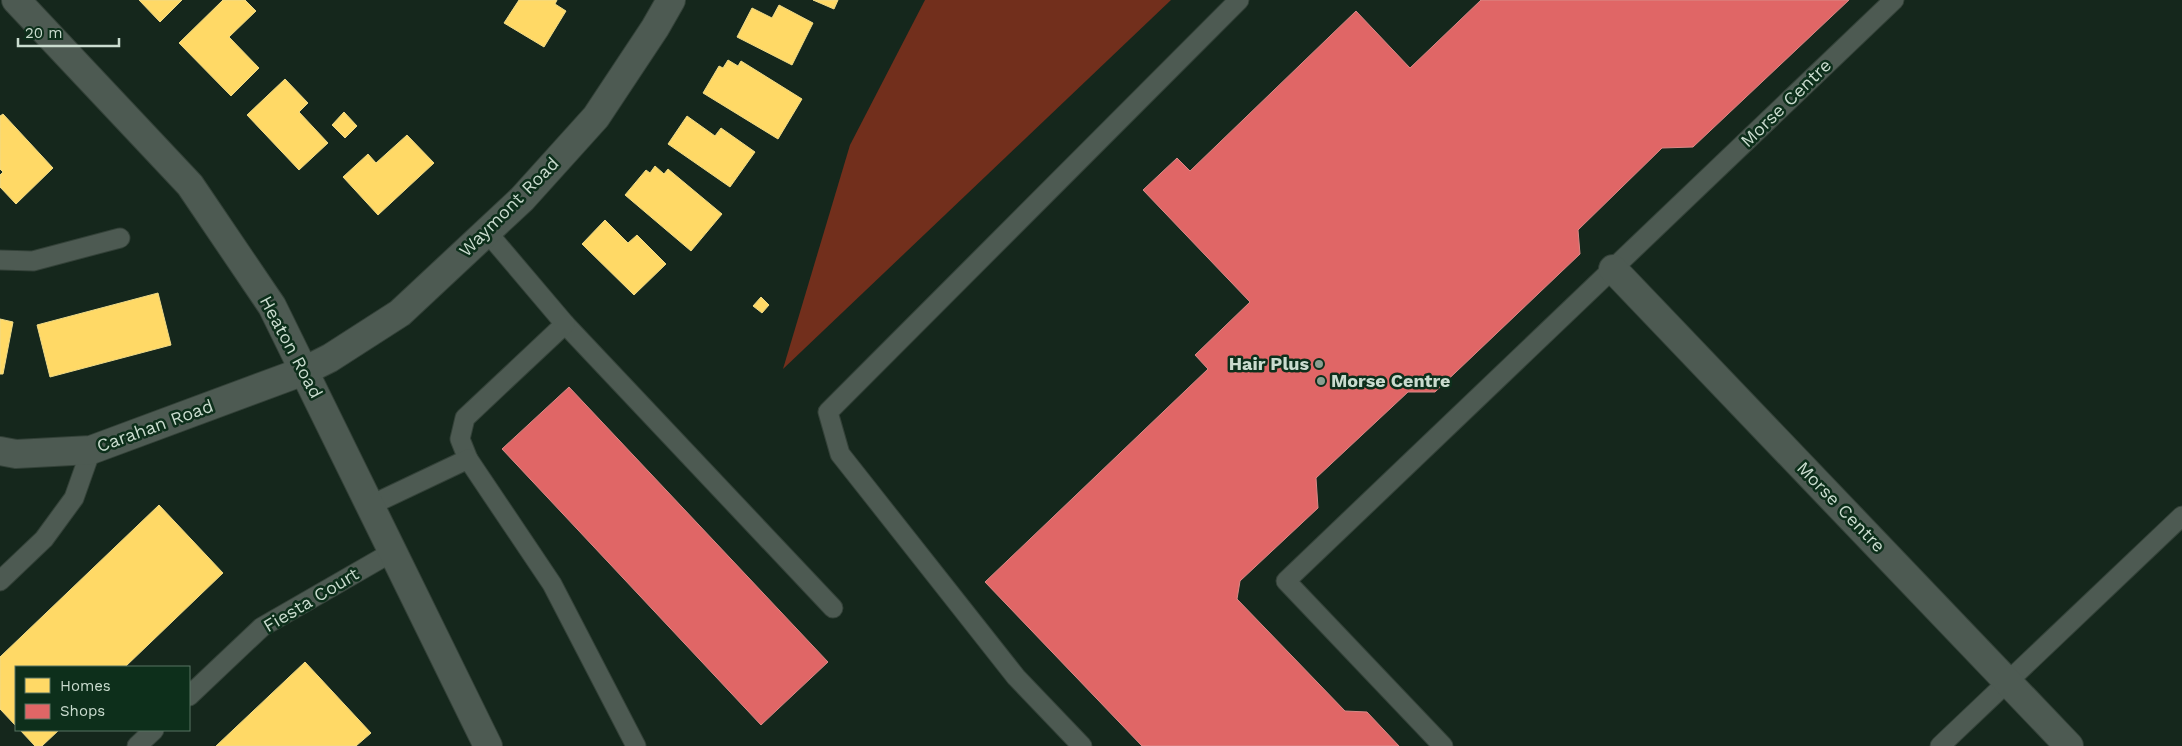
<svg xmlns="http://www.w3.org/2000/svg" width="2182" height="746" viewBox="0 0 2182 746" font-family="'Work Sans',sans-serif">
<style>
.green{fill:#722f1c}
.homes{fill:#ffd966;stroke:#efda86}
.shops{fill:#e06666;stroke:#d98986}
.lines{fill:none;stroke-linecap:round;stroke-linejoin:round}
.lane-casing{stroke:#334138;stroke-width:21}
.street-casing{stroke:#334138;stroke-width:30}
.lane{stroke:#4d5a52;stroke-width:19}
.street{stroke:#4d5a52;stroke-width:28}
.poi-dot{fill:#8b9d90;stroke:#0d2f1b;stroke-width:2}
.labels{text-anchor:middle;stroke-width:5;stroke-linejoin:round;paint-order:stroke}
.street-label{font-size:18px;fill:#cadccf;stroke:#0d2f1b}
.poi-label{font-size:18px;font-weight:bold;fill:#cadccf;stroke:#0d2f1b;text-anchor:end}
</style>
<rect width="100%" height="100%" fill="#15271c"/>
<polygon class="green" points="925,0 1171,0 783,369 850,145"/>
<g class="homes">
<polygon points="139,0 182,0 160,22"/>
<polygon points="223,0 245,0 256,11 229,37 259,68 231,96 179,43"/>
<polygon points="519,0 557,0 555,4 566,11 544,47 504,23"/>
<polygon points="813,0 838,0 834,9"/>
<polygon points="779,5 813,23 792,65 737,37 752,8 772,18"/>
<polygon points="728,60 738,66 741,61 802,99 778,139 703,93 719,66 723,68"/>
<polygon points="285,79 308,103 299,112 328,143 299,170 247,115"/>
<polygon points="344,112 357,126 345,138 332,125"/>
<polygon points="3,114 53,168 16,204 0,187 0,175 3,172 0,169 0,116"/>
<polygon points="687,116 715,136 721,128 755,152 730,187 668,144"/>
<polygon points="407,135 434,163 378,215 343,177 368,154 376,163"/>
<polygon points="655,166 664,174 668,169 722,214 691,251 625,195 646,170 650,173"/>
<polygon points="605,220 628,243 637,235 666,264 634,295 582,244"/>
<polygon points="158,293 171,345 50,377 37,325"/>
<polygon points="761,297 769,305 762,313 753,306"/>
<polygon points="0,319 13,322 3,374 0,374"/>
<polygon points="159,505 223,573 125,667 16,667 16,726 0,709 0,657"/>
<polygon points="305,662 371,733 356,746 216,746"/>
<polygon points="20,730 59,730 42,746 35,746"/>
</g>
<g class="shops">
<polygon points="1481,0 1849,0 1693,147 1662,148 1578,230 1580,254 1435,392 1408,392 1316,478 1318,508 1240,581 1237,599 1345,711 1367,712 1399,746 1142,746 985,582 1208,369 1195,355 1250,302 1143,190 1177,158 1190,171 1356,11 1410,68"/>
<polygon points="569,387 828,662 761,725 502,449"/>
</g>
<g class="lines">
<g class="lane-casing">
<g id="lane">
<polyline points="0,260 33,261 120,238"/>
<polyline points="565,324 833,608"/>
<polyline points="468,459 460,439 465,418 565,324 487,232"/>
<polyline points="371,505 468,459 552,584 636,746"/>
<polyline points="0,581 44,539 74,498 91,450"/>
<polyline points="189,696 262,627 394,551"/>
<polyline points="137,746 154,730"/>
<polyline points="1082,746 1016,677 840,454 828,412 1239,0"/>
<polyline points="1443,746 1286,581 1894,0"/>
<polyline points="1940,746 2182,516"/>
</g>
</g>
<g class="street-casing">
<g id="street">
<polyline points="16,0 190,185 272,306 488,746"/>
<polyline points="1613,269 2069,746"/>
<polyline points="0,451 16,454 91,450 304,371 330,358 400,313 522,199 596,117 655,28 671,0"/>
</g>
</g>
<use href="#lane" class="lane"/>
<use href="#street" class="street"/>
</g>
<g class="poi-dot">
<circle cx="1319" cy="364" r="5"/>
<circle cx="1321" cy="381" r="5"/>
</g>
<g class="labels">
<g class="street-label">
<text transform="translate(1786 103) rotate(-44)" y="6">Morse Centre</text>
<text transform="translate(509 207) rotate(-45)" y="6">Waymont Road</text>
<text transform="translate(291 347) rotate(62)" y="6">Heaton Road</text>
<text transform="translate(155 426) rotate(-20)" y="6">Carahan Road</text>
<text transform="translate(1841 507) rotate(46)" y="6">Morse Centre</text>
<text transform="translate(311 600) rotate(-31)" y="6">Fiesta Court</text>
</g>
<g class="poi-label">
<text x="1309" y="370">Hair Plus</text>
<text x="1331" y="387" text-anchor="start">Morse Centre</text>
</g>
</g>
<rect x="15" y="666" width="175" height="65" fill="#0d2f1b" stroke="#597463"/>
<rect x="25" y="678" width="25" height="15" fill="#ffd966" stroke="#597463"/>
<text x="60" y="691" font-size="15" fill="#cadccf">Homes</text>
<rect x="25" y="704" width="25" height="15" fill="#e06666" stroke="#597463"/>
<text x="60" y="716" font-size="15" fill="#cadccf">Shops</text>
<path d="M18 38v8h101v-8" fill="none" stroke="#cadccf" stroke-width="2.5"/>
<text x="25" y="38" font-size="15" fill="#cadccf" stroke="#0d2f1b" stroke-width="4" paint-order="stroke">20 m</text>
</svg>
